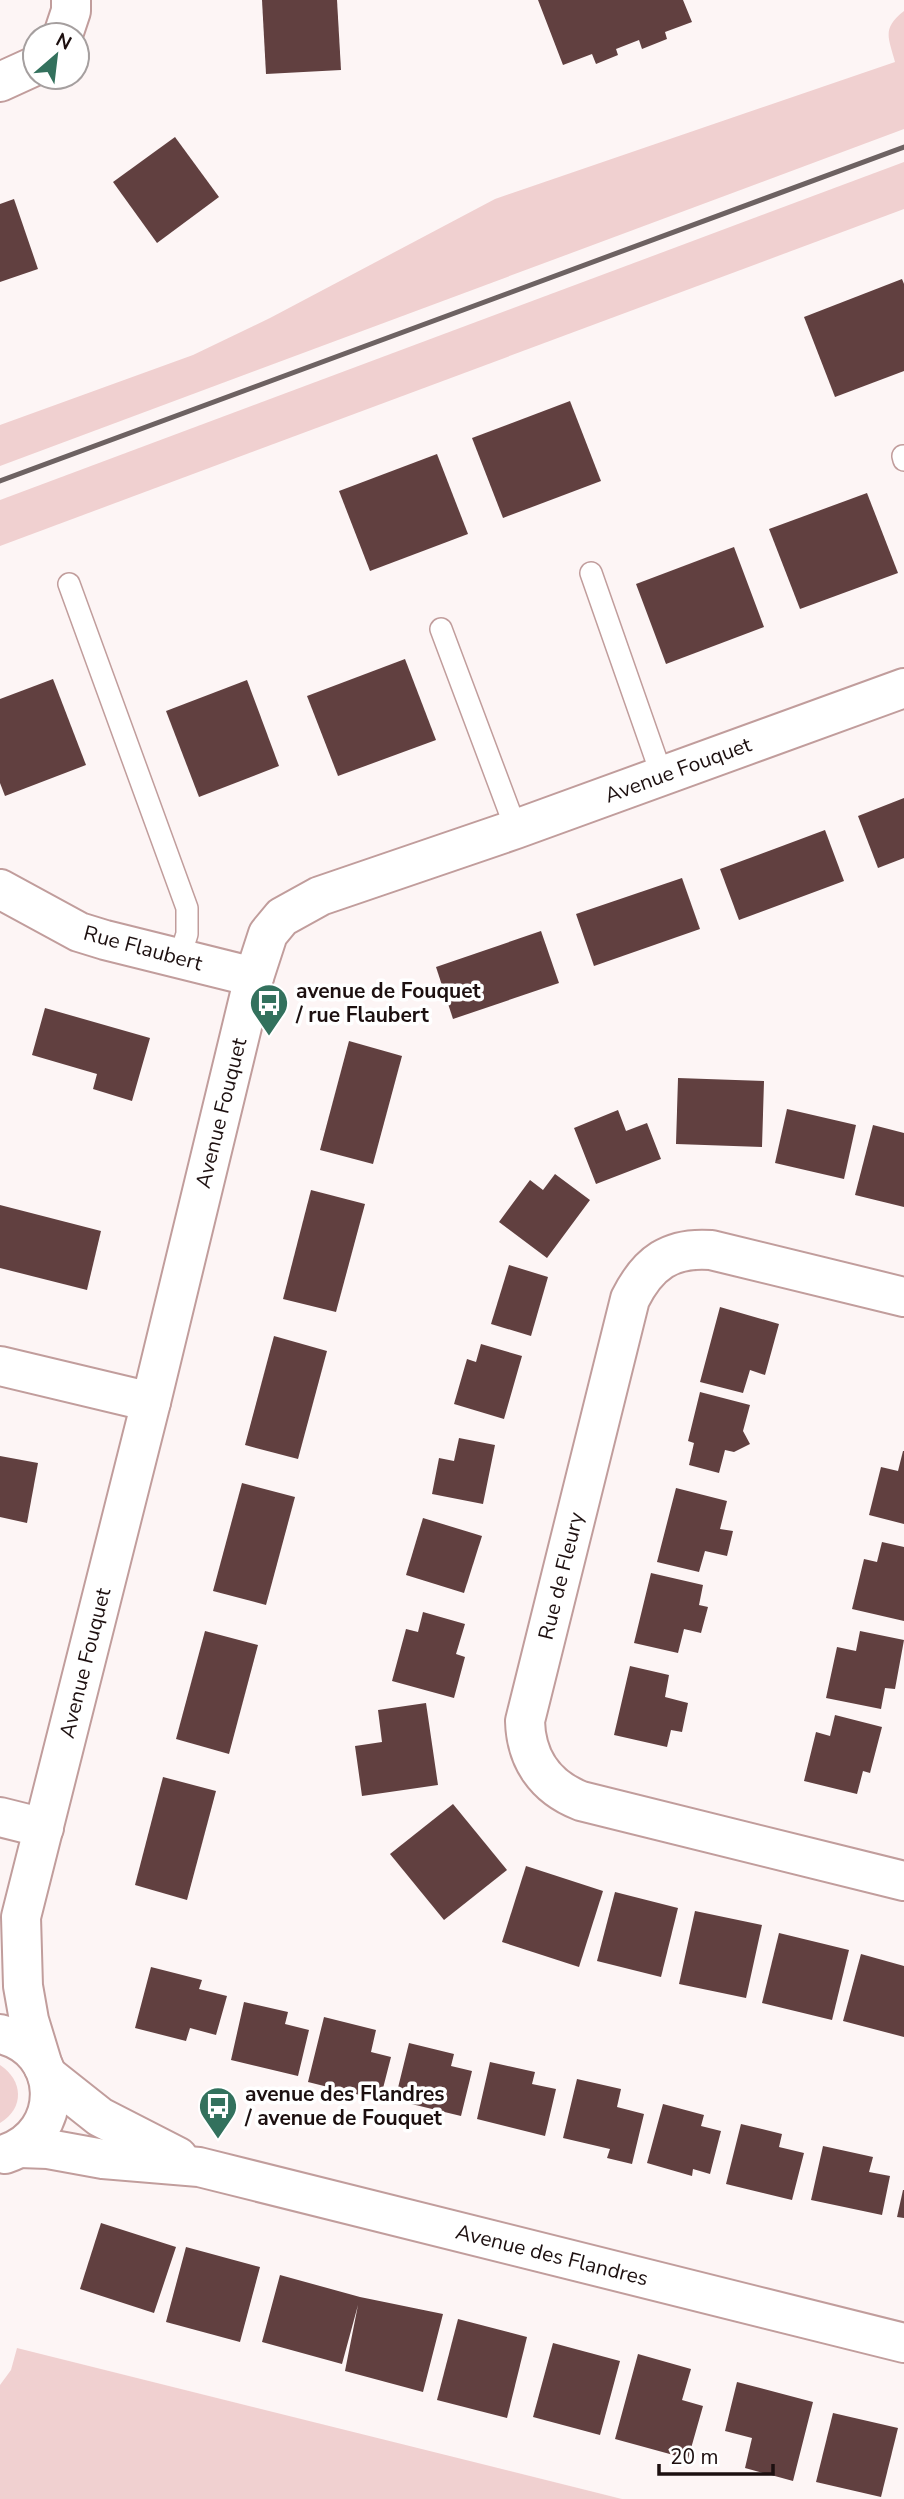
<svg xmlns="http://www.w3.org/2000/svg" width="904" height="2499" viewBox="0 0 904 2499" font-family="'Nunito Sans',sans-serif">
<style>
.green{fill:#f0d0d0}
.building{fill:#614040}
.lines{fill:none;stroke-linecap:round;stroke-linejoin:round}
.service-casing{stroke:#c19d9c;stroke-width:24}
.minor-casing{stroke:#c19d9c;stroke-width:42}
.service{stroke:#fff;stroke-width:21}
.minor{stroke:#fff;stroke-width:38}
.rail{stroke:#6d6262;stroke-width:5}
.labels{text-anchor:middle;stroke-width:7;stroke-linejoin:round;paint-order:stroke}
.street-label{font-size:21px;fill:#1d1010;stroke:#fff}
.poi-label{font-size:21px;font-weight:bold;fill:#1d1010;stroke:#fff;text-anchor:start}
</style>
<rect width="100%" height="100%" fill="#fdf5f5"/>
<g class="green">
<path d="M904,11V129L0,466V425L193,355L270,318L495,199L895,62C889,38 881,29 904,11Z"/>
<polygon points="904,162 904,209 0,546 0,500"/>
<path d="M0,2065C23,2080 25,2108 0,2123Z"/>
<polygon points="17,2348 53,2357 622,2499 0,2499 0,2385 11,2370"/>
</g>
<g class="building">
<polygon points="262,0 337,0 341,70 266,74"/>
<polygon points="538,0 683,0 692,22 665,32 667,39 642,49 639,40 616,49 618,55 596,64 592,54 563,65"/>
<polygon points="175,137 219,197 157,243 113,182"/>
<polygon points="14,199 38,269 0,282 0,204"/>
<polygon points="902,279 904,284 904,371 835,397 804,317"/>
<polygon points="570,401 601,481 503,518 472,438"/>
<polygon points="437,454 468,534 370,571 339,491"/>
<polygon points="867,493 898,573 800,609 769,529"/>
<polygon points="734,547 764,627 666,664 636,584"/>
<polygon points="405,659 436,740 338,776 307,696"/>
<polygon points="53,679 86,765 5,796 0,783 0,699"/>
<polygon points="247,680 279,766 199,797 166,711"/>
<polygon points="904,798 904,858 878,868 858,816"/>
<polygon points="825,830 844,881 739,920 720,869"/>
<polygon points="682,878 700,929 594,966 576,914"/>
<polygon points="541,931 559,983 453,1019 436,967"/>
<polygon points="45,1008 150,1038 132,1101 93,1089 97,1074 32,1055"/>
<polygon points="349,1041 402,1056 373,1164 320,1150"/>
<polygon points="678,1078 764,1081 762,1147 676,1144"/>
<polygon points="787,1109 856,1125 844,1179 775,1163"/>
<polygon points="618,1110 626,1131 647,1123 661,1159 596,1184 574,1128"/>
<polygon points="873,1125 904,1133 904,1207 855,1195"/>
<polygon points="555,1174 590,1200 547,1258 499,1222 530,1180 543,1190"/>
<polygon points="311,1190 365,1204 336,1312 283,1299"/>
<polygon points="0,1205 101,1231 87,1290 0,1268"/>
<polygon points="509,1265 548,1277 531,1336 491,1324"/>
<polygon points="720,1307 779,1324 765,1375 750,1370 743,1393 700,1382"/>
<polygon points="274,1336 327,1351 298,1459 245,1445"/>
<polygon points="481,1344 522,1356 504,1419 454,1404 467,1359 476,1362"/>
<polygon points="700,1392 750,1405 743,1431 750,1444 734,1452 725,1450 719,1473 689,1465 694,1443 688,1441"/>
<polygon points="459,1438 495,1445 483,1504 432,1494 439,1458 454,1461"/>
<polygon points="903,1451 904,1451 904,1524 869,1515 881,1467 898,1471"/>
<polygon points="0,1456 38,1463 27,1523 0,1517"/>
<polygon points="242,1483 295,1497 266,1605 213,1591"/>
<polygon points="676,1488 727,1501 720,1529 733,1531 727,1556 705,1551 699,1572 657,1562"/>
<polygon points="423,1518 482,1536 464,1593 406,1575"/>
<polygon points="882,1542 904,1547 904,1621 852,1609 864,1559 877,1562"/>
<polygon points="651,1573 703,1585 699,1605 708,1607 701,1633 684,1629 678,1653 634,1643"/>
<polygon points="423,1612 465,1624 456,1654 465,1657 454,1698 392,1681 406,1629 418,1632"/>
<polygon points="205,1631 258,1645 229,1754 176,1739"/>
<polygon points="860,1631 904,1640 895,1689 885,1688 881,1709 826,1698 837,1647 856,1651"/>
<polygon points="630,1666 669,1675 665,1697 688,1703 682,1732 671,1730 667,1747 614,1735"/>
<polygon points="426,1703 438,1785 362,1796 355,1746 382,1742 378,1710"/>
<polygon points="835,1715 882,1727 870,1773 863,1771 857,1794 804,1781 816,1732 830,1736"/>
<polygon points="163,1777 216,1791 187,1900 135,1885"/>
<polygon points="453,1804 507,1870 444,1920 390,1854"/>
<polygon points="526,1866 603,1891 579,1967 502,1942"/>
<polygon points="615,1892 678,1908 661,1977 597,1961"/>
<polygon points="695,1911 762,1925 746,1998 679,1984"/>
<polygon points="779,1933 849,1950 832,2020 762,2003"/>
<polygon points="861,1954 904,1966 904,2037 843,2021"/>
<polygon points="151,1967 202,1980 199,1989 227,1996 216,2035 190,2028 186,2041 135,2028"/>
<polygon points="244,2002 288,2012 285,2024 309,2030 298,2076 231,2060"/>
<polygon points="324,2017 376,2030 371,2052 391,2057 380,2100 308,2082"/>
<polygon points="409,2043 454,2054 451,2066 472,2071 461,2116 395,2100"/>
<polygon points="490,2062 535,2072 532,2084 556,2089 545,2136 477,2119"/>
<polygon points="577,2079 621,2089 617,2107 644,2114 632,2164 607,2158 610,2149 563,2138"/>
<polygon points="663,2104 704,2115 701,2126 721,2131 710,2174 693,2169 692,2176 647,2163"/>
<polygon points="741,2124 782,2134 779,2147 804,2153 792,2200 726,2184"/>
<polygon points="823,2146 873,2157 869,2172 890,2176 882,2215 811,2200"/>
<polygon points="903,2190 904,2190 904,2218 897,2217"/>
<polygon points="101,2223 176,2247 154,2313 80,2289"/>
<polygon points="186,2247 260,2267 240,2342 166,2322"/>
<polygon points="280,2275 360,2297 443,2314 423,2392 345,2371 358,2305 342,2364 262,2342"/>
<polygon points="458,2319 527,2337 507,2418 437,2400"/>
<polygon points="553,2343 620,2361 600,2435 533,2417"/>
<polygon points="638,2354 691,2369 682,2400 703,2406 688,2459 615,2439"/>
<polygon points="737,2382 813,2402 793,2481 745,2468 752,2438 725,2431"/>
<polygon points="833,2413 898,2428 881,2497 816,2482"/>
</g>
<g class="lines">
<g class="service-casing">
<g id="service">
<polyline points="903,456 904,460"/>
<polyline points="591,573 662,776"/>
<polyline points="69,584 187,908 187,934 179,959"/>
<polyline points="441,629 516,829"/>
</g>
</g>
<g class="minor-casing">
<g id="minor">
<polyline points="63,35 71,11 71,0"/>
<polyline points="0,82 35,66"/>
<polyline points="0,889 79,932 105,940 254,977"/>
<path d="M904,1297L711,1250C670,1247 648,1263 630,1299L525,1721C526,1759 545,1787 581,1801L904,1881"/>
<polyline points="0,1366 151,1402"/>
<polyline points="0,1817 44,1828"/>
<path d="M0,2034C64,2048 67,2134 5,2154"/>
<polyline points="43,2066 29,2020 23,1986 21,1917 151,1402 254,977 268,934 282,917 320,896 516,829 904,688"/>
<polyline points="47,2075 100,2117 178,2157"/>
<polyline points="20,2148 48,2149 103,2159 199,2167 904,2343"/>
</g>
</g>
<use href="#service" class="service"/>
<use href="#minor" class="minor"/>
<polyline class="rail" points="0,481 904,147"/>
</g>
<defs>
<g id="bus-pin" transform="scale(2.0125)"><path d="M0 17L-7.5 6A9.5 9.5 0 1 1 7.5 6Z" fill="#33715d" stroke="#fff"/><path d="M-5-6H5V4H4V6H2V4H-2V6H-4V4H-5ZM-3.5-4V0h7V-4ZM-3.5 1.2v1.5H-2V1.2ZM2 1.2v1.5H3.5V1.2Z" fill="#fff"/></g>
</defs>
<g fill-rule="evenodd">
<use href="#bus-pin" x="269" y="1003"/>
<use href="#bus-pin" x="218" y="2106"/>
</g>
<g class="labels">
<g class="street-label">
<text transform="translate(678 770) rotate(-20)" y="7">Avenue Fouquet</text>
<text transform="translate(143 948) rotate(15)" y="7">Rue Flaubert</text>
<text transform="translate(221 1113) rotate(-76)" y="7">Avenue Fouquet</text>
<text transform="translate(561 1576) rotate(-76)" y="7">Rue de Fleury</text>
<text transform="translate(85 1663) rotate(-76)" y="7">Avenue Fouquet</text>
<text transform="translate(552 2255) rotate(14)" y="7">Avenue des Flandres</text>
</g>
<g class="poi-label">
<text x="296" y="998">avenue de Fouquet<tspan x="296" dy="24">/ rue Flaubert</tspan></text>
<text x="245" y="2101">avenue des Flandres<tspan x="245" dy="24">/ avenue de Fouquet</tspan></text>
</g>
</g>
<g transform="translate(56 56) rotate(28)"><circle r="33" fill="#ffffff" stroke="#a59f9f" stroke-width="2"/>
<path d="M0-5L12 26L0 18L-12 26Z" fill="#33715d"/>
<text y="-10" font-size="19" font-weight="bold" text-anchor="middle" fill="#1d1010">N</text>
</g>
<path d="M659 2464v10h114v-10" fill="none" stroke="#1d1010" stroke-width="3.5"/>
<text x="670" y="2464" font-size="21" fill="#1d1010" stroke="#ffffff" stroke-width="5" paint-order="stroke">20 m</text>
</svg>
